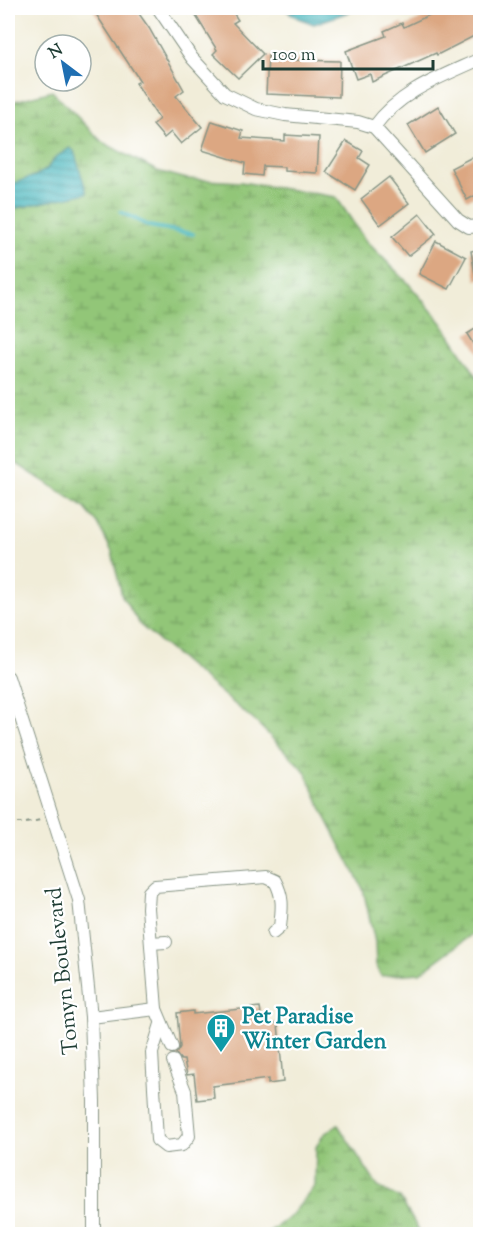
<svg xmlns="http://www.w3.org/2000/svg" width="488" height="1242" viewBox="0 0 488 1242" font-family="'Sorts Mill Goudy',serif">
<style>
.wetland{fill:url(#wetland-marsh);stroke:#588256;stroke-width:1.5}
.water{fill:url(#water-rules);stroke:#347a79;stroke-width:1.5}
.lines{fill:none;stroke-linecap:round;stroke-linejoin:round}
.stream{stroke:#48b7be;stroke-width:4}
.building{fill:#dca782}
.minor-casing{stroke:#889586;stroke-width:14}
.path{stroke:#889586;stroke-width:2;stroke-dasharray:4.5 4.5;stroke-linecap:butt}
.minor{stroke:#fff;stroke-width:12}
.labels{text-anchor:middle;stroke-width:4.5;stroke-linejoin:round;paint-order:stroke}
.street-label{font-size:22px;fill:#1f3d34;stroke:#fff}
.culture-label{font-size:22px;font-weight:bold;fill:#0d838f;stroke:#fff;text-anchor:start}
</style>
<defs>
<pattern id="wetland-marsh" width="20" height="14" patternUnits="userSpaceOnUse" patternTransform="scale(1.5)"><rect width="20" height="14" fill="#92c678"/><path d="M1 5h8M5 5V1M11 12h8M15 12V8" fill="none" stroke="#77a263"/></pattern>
<pattern id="water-rules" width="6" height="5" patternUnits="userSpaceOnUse" patternTransform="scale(1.5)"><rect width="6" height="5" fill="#48b7be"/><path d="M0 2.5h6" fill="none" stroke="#3b969b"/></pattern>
</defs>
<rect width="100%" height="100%" fill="#fff"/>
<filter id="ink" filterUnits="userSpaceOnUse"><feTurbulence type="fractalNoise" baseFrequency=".0167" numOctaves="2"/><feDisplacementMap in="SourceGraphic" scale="12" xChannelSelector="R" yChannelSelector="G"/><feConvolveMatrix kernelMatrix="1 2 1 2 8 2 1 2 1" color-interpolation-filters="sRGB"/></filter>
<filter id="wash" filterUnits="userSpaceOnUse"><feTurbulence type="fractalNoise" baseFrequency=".008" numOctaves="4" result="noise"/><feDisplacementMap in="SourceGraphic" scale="24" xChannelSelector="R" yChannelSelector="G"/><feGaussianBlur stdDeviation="1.35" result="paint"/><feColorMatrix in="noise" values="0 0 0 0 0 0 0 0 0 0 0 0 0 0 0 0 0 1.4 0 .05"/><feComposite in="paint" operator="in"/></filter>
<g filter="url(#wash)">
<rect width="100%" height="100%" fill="#f1edd9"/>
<g class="wetland">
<polygon points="52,91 102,142 157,171 187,179 241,182 336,197 365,240 408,283 442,323 480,381 480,928 420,973 381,976 376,965 375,942 363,889 325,816 305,771 256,722 140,625 122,596 112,552 98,524 84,507 8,458 8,103"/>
<polygon points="338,1125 378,1187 400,1198 421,1234 266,1234 291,1216 315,1186 316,1147 324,1134"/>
</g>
<g class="water">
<polygon points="283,8 360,8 314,24 298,18"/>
<polygon points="70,148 74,151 87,193 8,210 8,185 35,176 46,170 56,157"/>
</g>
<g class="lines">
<polyline class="stream" points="121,212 149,226 193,234"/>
</g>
<g id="blocks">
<g class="building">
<polygon points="92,8 135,8 149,28 184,90 176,96 202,127 181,144 171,132 164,138 153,125 159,119 136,83 140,81"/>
<polygon points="191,8 230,8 238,20 233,23 263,54 238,78 213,54 217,50"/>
<polygon points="444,8 480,8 480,33 437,55 436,53 372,82 370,74 356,79 346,51 386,36 384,31 402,23 404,27"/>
<polygon points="268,56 293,57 293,60 340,61 339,97 266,94"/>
<polygon points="438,106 455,134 425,153 408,125"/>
<polygon points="212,121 243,131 241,138 285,141 285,135 319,137 317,173 284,171 284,167 263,166 262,176 244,174 245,163 202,150"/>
<polygon points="346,141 363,151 359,158 370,165 355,190 326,172"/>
<polygon points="480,153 480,193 467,200 451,168"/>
<polygon points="389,177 409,203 380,225 361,199"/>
<polygon points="420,214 436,234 408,256 392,237"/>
<polygon points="436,241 466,257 449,289 419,274"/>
<polygon points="480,249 480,279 476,280 471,251"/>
<polygon points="480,326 480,355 467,334"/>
<polygon points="260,1007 262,1024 278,1023 283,1082 268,1084 268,1079 213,1086 214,1098 197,1100 194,1074 187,1075 184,1060 181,1060 176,1054 180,1047 177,1013 193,1011 193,1014"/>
</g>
</g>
</g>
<g filter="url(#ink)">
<use href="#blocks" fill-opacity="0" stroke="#889586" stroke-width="1.5"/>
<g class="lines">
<g class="minor-casing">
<g id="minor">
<polyline points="158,8 192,58 225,94 256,109 285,115 358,122 374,127 458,220 469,227 480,226"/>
<path d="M374,127C400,91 441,77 480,59"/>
<polyline points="8,677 79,900 91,1017 94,1101 94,1234"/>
<polyline points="151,943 166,942"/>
<path d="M156,1009L148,908L149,892L155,886L266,877L275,881C284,898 282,908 280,927L273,933"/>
<polyline points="91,1017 156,1009 172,1047"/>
<polyline points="161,1024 152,1053 157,1140 166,1147 182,1145 189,1136 185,1091 173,1061"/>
</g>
</g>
<polyline class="path" points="8,823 26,823 40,820"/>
<use href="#minor" class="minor"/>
</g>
</g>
<defs>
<g id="building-pin" transform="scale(1.5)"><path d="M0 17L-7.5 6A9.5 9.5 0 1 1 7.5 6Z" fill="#0f9aa8" stroke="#fff"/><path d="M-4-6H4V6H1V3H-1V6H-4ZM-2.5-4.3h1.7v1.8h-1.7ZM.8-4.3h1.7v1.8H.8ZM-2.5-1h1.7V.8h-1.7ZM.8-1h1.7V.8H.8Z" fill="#fff"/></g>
</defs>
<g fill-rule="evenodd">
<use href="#building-pin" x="221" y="1028"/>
</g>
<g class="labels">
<g class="street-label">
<text transform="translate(61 971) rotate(-96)" y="8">Tomyn Boulevard</text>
</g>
<g class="culture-label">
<text x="242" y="1023">Pet Paradise<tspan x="242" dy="25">Winter Garden</tspan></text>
</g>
</g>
<rect width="488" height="1242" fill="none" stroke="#fff" stroke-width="30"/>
<g transform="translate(63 63) rotate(328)"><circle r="28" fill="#ffffff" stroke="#a5b1ae" stroke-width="1.5"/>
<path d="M0-4.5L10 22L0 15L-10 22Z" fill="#1f6fb2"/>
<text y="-9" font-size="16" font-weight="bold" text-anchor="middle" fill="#1f3d34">N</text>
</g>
<path d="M263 60v9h170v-9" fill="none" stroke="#1f3d34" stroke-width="3"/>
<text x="272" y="60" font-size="18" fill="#1f3d34" stroke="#ffffff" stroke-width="4.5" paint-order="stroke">100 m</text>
</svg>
